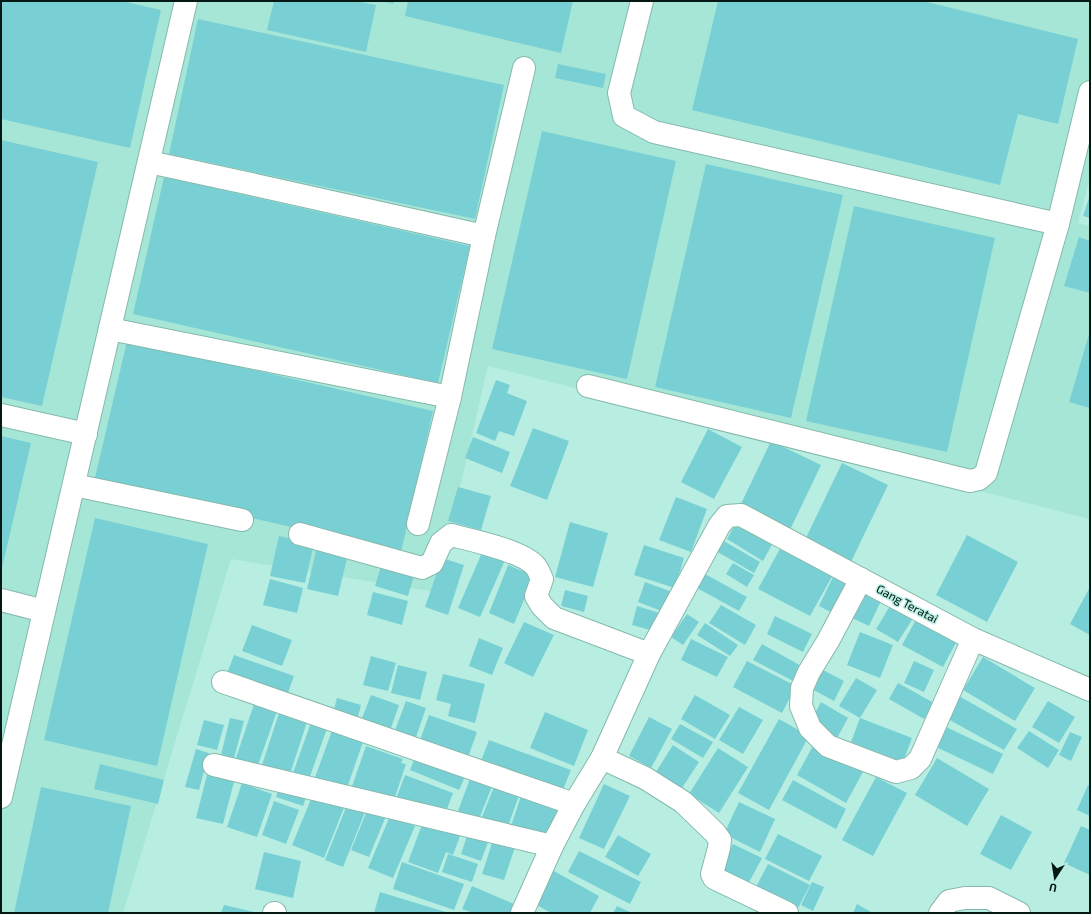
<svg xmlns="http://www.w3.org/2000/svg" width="1091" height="914" viewBox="0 0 1091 914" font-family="'Exo 2',sans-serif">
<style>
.built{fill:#a6e6d7}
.building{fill:#79d0d4}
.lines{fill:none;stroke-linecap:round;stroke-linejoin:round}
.minor-casing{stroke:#85b9ad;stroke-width:24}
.minor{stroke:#fff;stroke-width:22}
.labels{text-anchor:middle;stroke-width:3;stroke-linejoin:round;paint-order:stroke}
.street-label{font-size:12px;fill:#041814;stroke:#b8eee2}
</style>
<rect width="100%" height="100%" fill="#b8eee2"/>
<polygon class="built" points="1,1 1090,1 1090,178 1078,223 1090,226 1090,519 488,366 436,592 231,559 123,913 1,913"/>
<g class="building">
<polygon points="1,1 122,1 161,10 130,148 1,119"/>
<polygon points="274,1 356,1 376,5 366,52 267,30"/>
<polygon points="381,1 394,1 393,4"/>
<polygon points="408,1 573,1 561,53 405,16"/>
<polygon points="718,1 923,1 1078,39 1058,124 1018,114 1000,185 692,110"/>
<polygon points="198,19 504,85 475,219 169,154"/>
<polygon points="558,64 606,74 603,88 555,78"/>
<polygon points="542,131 676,161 627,379 492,349"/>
<polygon points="1,140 98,162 42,406 1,397"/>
<polygon points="706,164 843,195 791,418 655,387"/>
<polygon points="164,177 470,246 438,383 133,314"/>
<polygon points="1090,195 1090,218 1083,216"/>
<polygon points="854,206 995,238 947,452 806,421"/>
<polygon points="1079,237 1090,241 1090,293 1064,286"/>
<polygon points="1090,331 1090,408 1069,402"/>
<polygon points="127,341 433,411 401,552 94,482"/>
<polygon points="496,380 510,385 507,393 527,401 514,436 499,431 495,441 476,433"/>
<polygon points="533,428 569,441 547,500 510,486"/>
<polygon points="708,429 742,447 714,499 681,482"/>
<polygon points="1,436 31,443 2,568 1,568"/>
<polygon points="473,437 510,452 502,473 465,458"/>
<polygon points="771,441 821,465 789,532 739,508"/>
<polygon points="842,463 888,485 850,564 804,542"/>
<polygon points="458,487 491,496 481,530 448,521"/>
<polygon points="676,497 707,509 691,552 659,540"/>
<polygon points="95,518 208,544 157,766 44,740"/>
<polygon points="738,520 774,541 763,561 727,539"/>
<polygon points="570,522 608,533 593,587 555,577"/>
<polygon points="967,535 1018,562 987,622 936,595"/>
<polygon points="279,536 314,544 305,583 270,576"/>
<polygon points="722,540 760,562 754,573 716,551"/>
<polygon points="783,543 835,571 810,616 758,589"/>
<polygon points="644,545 684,558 675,588 634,575"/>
<polygon points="317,547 348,554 338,596 307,589"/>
<polygon points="484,548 506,558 480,617 458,608"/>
<polygon points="442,558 464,565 448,615 425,607"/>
<polygon points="382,563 415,572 408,596 375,586"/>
<polygon points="733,563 754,575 747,587 726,574"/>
<polygon points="508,565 534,576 514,624 489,613"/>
<polygon points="705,574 747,597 739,611 697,588"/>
<polygon points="833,577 851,586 836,615 819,606"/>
<polygon points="270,579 303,588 297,613 263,605"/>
<polygon points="645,582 672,592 664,612 638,602"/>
<polygon points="862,587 883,597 869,626 848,616"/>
<polygon points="1090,587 1090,635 1070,624"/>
<polygon points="565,590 588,596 584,612 561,606"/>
<polygon points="373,592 408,601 402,625 367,615"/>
<polygon points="893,601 915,615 898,642 876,629"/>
<polygon points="721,605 756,625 745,645 709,623"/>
<polygon points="637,606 663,614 657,632 632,625"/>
<polygon points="687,614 699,622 683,645 671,637"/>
<polygon points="775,616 812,634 803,652 767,634"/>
<polygon points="918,616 958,639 943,667 902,645"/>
<polygon points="524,622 554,635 533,677 504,663"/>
<polygon points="705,623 738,645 730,656 697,635"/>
<polygon points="252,625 292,640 282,666 242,651"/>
<polygon points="860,632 893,645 880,678 847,665"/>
<polygon points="479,638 503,648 492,675 469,666"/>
<polygon points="691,639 728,657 717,677 681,660"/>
<polygon points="762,644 803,667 795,682 753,660"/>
<polygon points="234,655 294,676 285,701 225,679"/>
<polygon points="371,656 396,663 388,691 363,685"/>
<polygon points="983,657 1035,688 1015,721 963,690"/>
<polygon points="747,661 796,686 782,713 733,687"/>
<polygon points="914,661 934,670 924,692 904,683"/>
<polygon points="398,665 427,672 420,700 391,693"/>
<polygon points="821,669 844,681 834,701 810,688"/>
<polygon points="443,674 485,684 475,723 448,716 451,704 436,700"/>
<polygon points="856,678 877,690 860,718 839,706"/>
<polygon points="898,683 934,703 924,719 889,699"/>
<polygon points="371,695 399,705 391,728 362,718"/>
<polygon points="695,695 730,715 715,739 681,719"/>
<polygon points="959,696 1017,729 1004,750 946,718"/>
<polygon points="337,698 361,705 356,724 332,717"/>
<polygon points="406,701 426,708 415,740 394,733"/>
<polygon points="1048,701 1075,717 1059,743 1032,727"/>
<polygon points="821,702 848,718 837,738 810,723"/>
<polygon points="254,704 277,711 257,768 235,761"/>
<polygon points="739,707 763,720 743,754 719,740"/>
<polygon points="545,712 588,730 574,766 530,748"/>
<polygon points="279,713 307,722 290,774 262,765"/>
<polygon points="429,715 477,732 467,760 419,743"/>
<polygon points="313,717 329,723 309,779 293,773"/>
<polygon points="649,717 672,729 651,768 629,756"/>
<polygon points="230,718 244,721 233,762 220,759"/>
<polygon points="860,718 912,738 903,762 851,742"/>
<polygon points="779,719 809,736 769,810 738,793"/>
<polygon points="204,720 224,725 217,750 197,745"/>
<polygon points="680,724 713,742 703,758 671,739"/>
<polygon points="334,725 365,736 345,794 313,783"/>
<polygon points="944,726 1003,754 993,774 934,746"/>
<polygon points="1029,731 1059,750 1048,768 1017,748"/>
<polygon points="1070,732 1082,737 1071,761 1059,755"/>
<polygon points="489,740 571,770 560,797 479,766"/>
<polygon points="814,744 863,772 846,803 797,775"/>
<polygon points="673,745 699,762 682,788 656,772"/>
<polygon points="366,746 403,759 401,763 406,764 394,800 350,792"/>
<polygon points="718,748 748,767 719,813 689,794"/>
<polygon points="196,749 209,753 199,790 185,787"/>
<polygon points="417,752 467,772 459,790 410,770"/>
<polygon points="937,758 989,789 967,826 915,795"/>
<polygon points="100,764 164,780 158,804 94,789"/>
<polygon points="209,767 236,774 223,824 196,818"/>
<polygon points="405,775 453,793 444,817 396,799"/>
<polygon points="471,776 493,784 479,819 458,811"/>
<polygon points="876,777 907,793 873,856 842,840"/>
<polygon points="793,780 846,809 836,829 782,800"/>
<polygon points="242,783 272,794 257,837 227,827"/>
<polygon points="281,783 308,792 303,806 276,797"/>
<polygon points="495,784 520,793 508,826 482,817"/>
<polygon points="604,784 630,796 604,849 579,838"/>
<polygon points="1088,785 1090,786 1090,816 1077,810"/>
<polygon points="41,787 131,806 108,913 14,913"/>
<polygon points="523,790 560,802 548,839 511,826"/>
<polygon points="314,792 345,805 324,858 292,845"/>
<polygon points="274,801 299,810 286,844 262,835"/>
<polygon points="739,802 775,819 760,852 724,834"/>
<polygon points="347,805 365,812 343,867 325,860"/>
<polygon points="368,808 386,816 369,857 351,850"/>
<polygon points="1001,815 1032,832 1011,870 980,854"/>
<polygon points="390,816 415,826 393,878 368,868"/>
<polygon points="423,822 460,836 453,855 446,852 438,873 408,862"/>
<polygon points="1081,826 1090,830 1090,875 1064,863"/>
<polygon points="469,830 490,837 481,861 461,854"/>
<polygon points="495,834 517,841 504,880 482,874"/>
<polygon points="778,834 822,856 809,881 765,859"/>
<polygon points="618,835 651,854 638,876 605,857"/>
<polygon points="733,844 762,858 748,884 720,869"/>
<polygon points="579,851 641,882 630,904 568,872"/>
<polygon points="264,852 301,861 293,898 255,889"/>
<polygon points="448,854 478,864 472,882 442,872"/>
<polygon points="402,862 464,884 454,910 393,889"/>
<polygon points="768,864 810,885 798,908 756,887"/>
<polygon points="554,871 599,896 590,913 551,913 535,904"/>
<polygon points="812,882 824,887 813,911 801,905"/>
<polygon points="472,886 514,904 510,913 473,913 462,909"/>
<polygon points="380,892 449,913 374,913"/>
<polygon points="857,904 873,913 853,913"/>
<polygon points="224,905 254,912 254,913 221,913"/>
<polygon points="617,906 632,913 613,913"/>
</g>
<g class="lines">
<g class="minor-casing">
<g id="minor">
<polyline points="642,1 619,93 624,116 654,132 1058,224"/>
<polyline points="149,162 251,184 484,236"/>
<polyline points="110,329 450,397"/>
<polyline points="588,386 970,481 979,479 986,473 1058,224 1090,92"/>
<polyline points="1,415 86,434"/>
<polyline points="74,485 242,520"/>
<polyline points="418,524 450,397 484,236 524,68"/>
<path d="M300,534L422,568L432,563L441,543L451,535C471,540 524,551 536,567C539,571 540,575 542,579L536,596L542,606L554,618L649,654"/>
<polyline points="861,579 828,641 809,672 802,688 801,706 810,728 828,746 896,772 911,768 920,759 973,639"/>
<polyline points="1,600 44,611"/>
<polyline points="223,682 574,804"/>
<polyline points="602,758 645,778 683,802 715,833 720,840 719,848 712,874 714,878 787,913"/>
<polyline points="214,765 552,846"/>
<polyline points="1,797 186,1"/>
<polyline points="274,913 275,913"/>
<polyline points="522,913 552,846 574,804 602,758 649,654 719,526 727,516 741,515 973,639 1090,690"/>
<polyline points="940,913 949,901 965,898 989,898 1019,913"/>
</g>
</g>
<use href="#minor" class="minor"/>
</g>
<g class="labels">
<g class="street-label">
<text transform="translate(907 604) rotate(28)" y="4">Gang Teratai</text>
</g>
</g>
<rect width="1091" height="914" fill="none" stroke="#041814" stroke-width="4"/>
<g transform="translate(1055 878) rotate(192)" stroke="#b8eee2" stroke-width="3" paint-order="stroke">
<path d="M0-3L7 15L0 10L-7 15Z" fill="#041814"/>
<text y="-6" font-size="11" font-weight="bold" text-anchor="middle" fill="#041814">U</text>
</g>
</svg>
